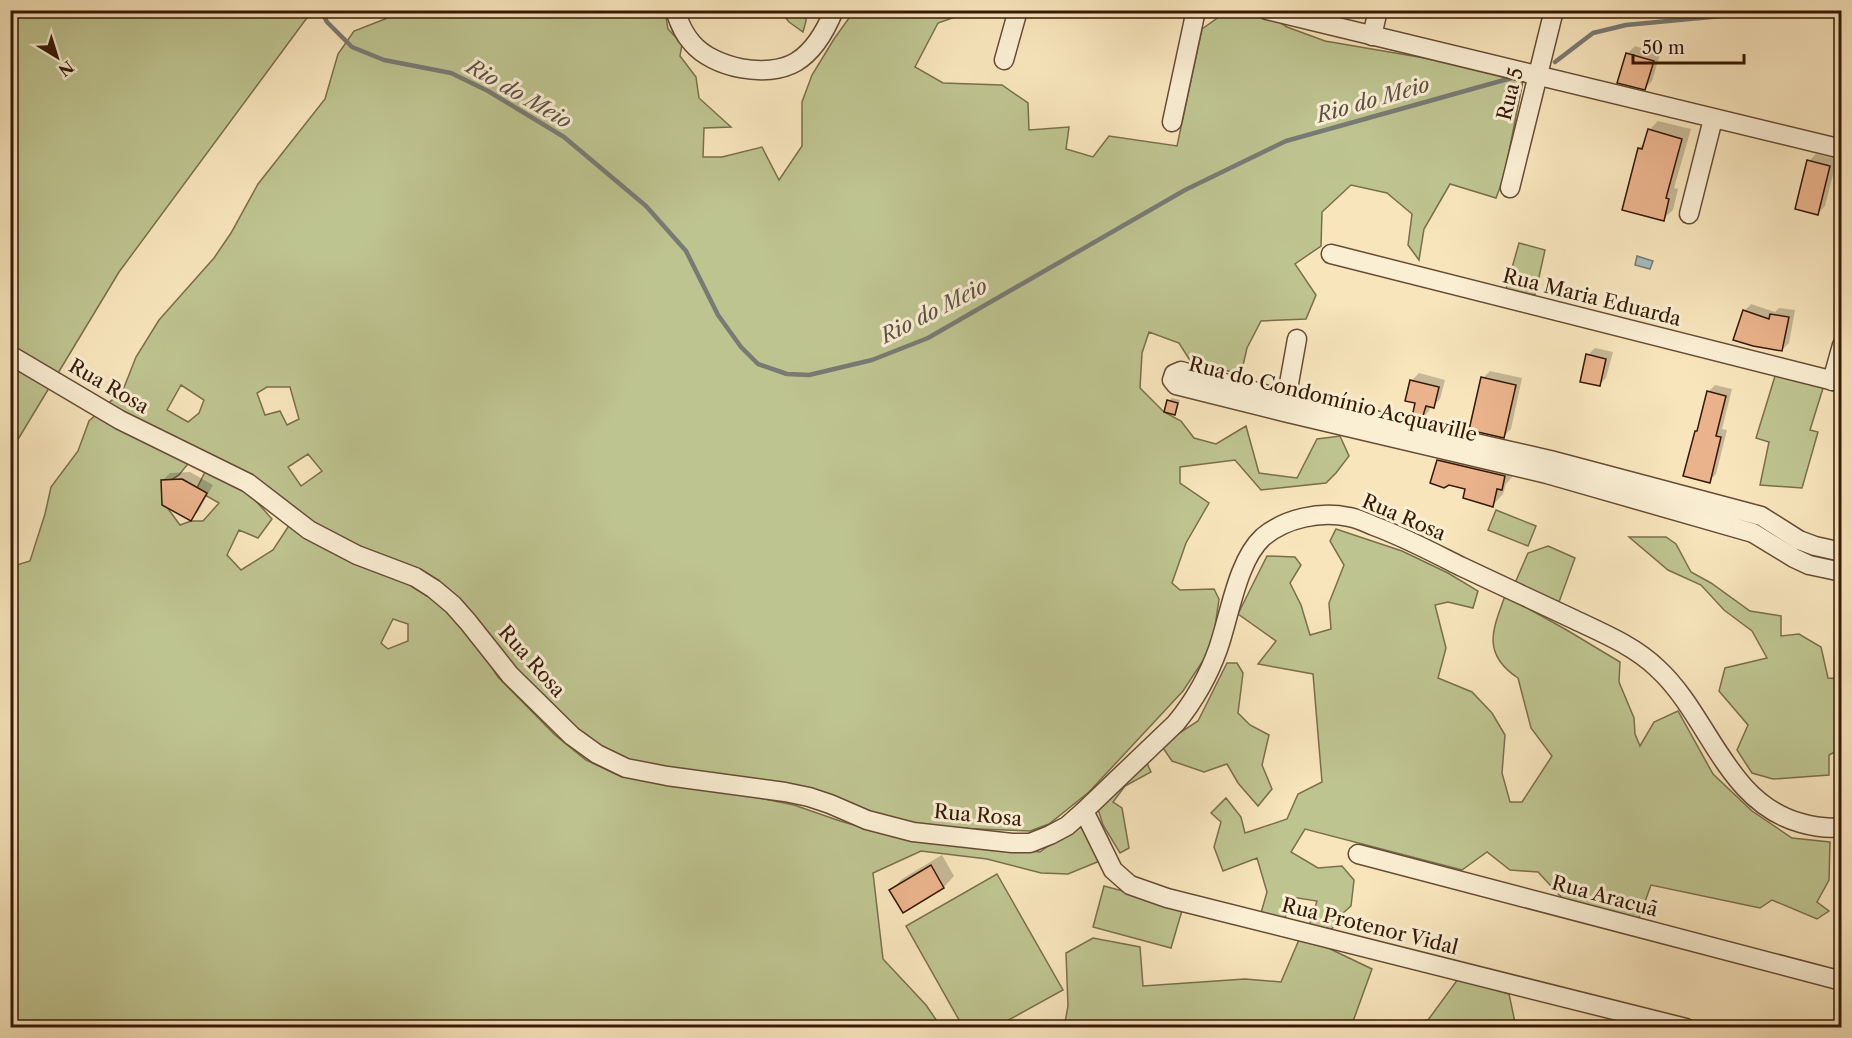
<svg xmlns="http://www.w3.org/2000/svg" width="1852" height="1038" viewBox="0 0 1852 1038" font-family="'Libre Caslon Text',serif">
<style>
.green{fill:#bec490;stroke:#7a6e4b;stroke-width:1.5;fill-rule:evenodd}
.water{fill:#a4bcbd;stroke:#787b74;stroke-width:1.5}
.shadow{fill:#0003}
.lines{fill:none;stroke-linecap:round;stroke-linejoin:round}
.stream{stroke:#787b74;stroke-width:4.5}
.building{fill:#eab38c;stroke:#361906;stroke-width:1.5}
.minor-casing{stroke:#664c34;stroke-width:21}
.minor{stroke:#faeed3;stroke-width:18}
.labels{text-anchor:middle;stroke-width:6;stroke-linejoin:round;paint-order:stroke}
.street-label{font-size:20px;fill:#361906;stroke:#faeed3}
.water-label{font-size:21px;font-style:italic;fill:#5c5246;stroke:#faeed3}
</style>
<rect width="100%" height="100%" fill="#f8e5bc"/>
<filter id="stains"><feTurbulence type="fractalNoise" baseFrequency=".00333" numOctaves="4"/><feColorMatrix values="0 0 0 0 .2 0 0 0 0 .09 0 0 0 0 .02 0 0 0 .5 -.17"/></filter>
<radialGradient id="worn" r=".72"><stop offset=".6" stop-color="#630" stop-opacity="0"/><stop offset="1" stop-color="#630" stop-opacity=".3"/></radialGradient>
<g class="green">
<polygon points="11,11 312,11 119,272 11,451"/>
<path d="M400,11H665L668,29L682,44L680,56L696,77L699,98L731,127L704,128L703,157H722L762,147L779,180L802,146V102L812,75L834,39L854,11H972L938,23L915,67L943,83L1002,85L1028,103L1029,130L1069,127L1066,149L1093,157L1109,136L1177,146L1202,29L1219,17L1250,11H1262L1287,27L1325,41L1489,69L1523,81L1504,177L1496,198L1450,184L1424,229L1419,260L1408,245L1412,214L1387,193L1351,185L1322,212L1321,246L1295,264L1316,295L1306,319L1261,321L1247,348L1241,374L1191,362L1179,343L1149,332L1142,353L1140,388L1164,412L1181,421L1194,438L1216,444L1246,426L1259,473L1297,478L1317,439L1340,436L1349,456L1336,473L1326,483L1261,490L1235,460L1180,467V483L1209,503L1186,543L1172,583L1180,590L1214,589L1219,599L1212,647L1183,691L1089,792L1049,824L1030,831L927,827L883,818L809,788L639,765L620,757L576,732L473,639L498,677L555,735L586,760L622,777L679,782L794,805L840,821L893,836L1040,852L1073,827L1085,828L1102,860L1068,874L1041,873L987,859L921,851L873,873L883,959L926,1005L941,1027H11L10,567L30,561L45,514L51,487L78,451L89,421L123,390L136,357L159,320L214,258L231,233L258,184L325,99L338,54L354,31L385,19ZM181,385L204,400L199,413L188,422L167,410ZM267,387H290L299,419L287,425L280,411L265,415L257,393ZM308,454L322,471L301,486L288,467ZM191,460L252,477L290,524L273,550L241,570L227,555L239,530L258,538L272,519L239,482L206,470L196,490L219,503L203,521H191L180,525L166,506L165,484L179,475ZM393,619L408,624V641L388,649L381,643Z"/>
<polygon points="780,11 806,11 806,21 803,32 789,22"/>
<polygon points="1519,243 1545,250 1535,295 1506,289"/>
<polygon points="1776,373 1824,385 1810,430 1818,432 1802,488 1760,485 1769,442 1756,438"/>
<polygon points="1496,510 1536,526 1528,546 1488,530"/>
<path d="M1336,529L1402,551L1448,573L1478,591L1473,608L1448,602L1435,605L1446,648L1438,678L1472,692L1492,713L1505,735L1502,773L1510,802H1522L1552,756L1531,728L1518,678C1482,654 1492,631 1505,596L1565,629L1620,662L1619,682L1634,718L1635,734L1640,746L1654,722L1678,711L1713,774L1752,811L1792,838L1830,842L1829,880L1817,902L1829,911L1817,919L1772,900L1760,908L1651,885L1639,918L1563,899L1538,872L1510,870L1487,852L1462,870L1305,829L1291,852L1318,868L1342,866L1354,880L1351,906L1342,914L1332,929L1309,926L1317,901L1292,897L1284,921L1261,913L1267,892L1257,858L1223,871L1214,847L1221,822L1211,813L1226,798L1241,817L1245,833L1287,819L1298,794L1322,782L1313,674L1258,664L1276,641L1238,614L1267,556L1295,557L1301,565L1290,583L1301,605L1310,635L1331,629L1329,603L1344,565L1330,541Z"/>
<polygon points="1629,537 1666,537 1676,544 1691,572 1711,583 1750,611 1781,616 1781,636 1799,634 1821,647 1828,678 1841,679 1841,749 1829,755 1829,775 1773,779 1752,773 1737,750 1748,725 1719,691 1725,668 1767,658 1752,631 1724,610 1701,585 1668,570"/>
<polygon points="1548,546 1575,558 1559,602 1515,583 1528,553"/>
<polygon points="1227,663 1237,663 1243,673 1238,713 1250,725 1269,735 1262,765 1272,789 1258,806 1238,783 1227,764 1204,772 1172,761 1161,745 1198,721"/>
<polygon points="1145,759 1151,772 1125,786 1113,802 1122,808 1129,848 1120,853 1103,825 1097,806"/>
<polygon points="997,874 1063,990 996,1027 963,1027 906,926"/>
<polygon points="1104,886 1183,907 1171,948 1093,927"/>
<polygon points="1301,935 1372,969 1351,1027 1064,1028 1068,1006 1066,953 1093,938 1140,947 1143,986 1245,979 1281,982"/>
<polygon points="1458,979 1509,994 1516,1027 1353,1028 1428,1020"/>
</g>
<polygon class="water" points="1637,256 1653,261 1650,269 1635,265"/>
<g class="shadow">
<polygon points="1635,46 1660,54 1652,81 1645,88 1619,82 1628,53"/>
<polygon points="1658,121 1691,129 1674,188 1678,189 1673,210 1663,219 1639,148 1646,142 1649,130"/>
<polygon points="1816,154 1837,159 1825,206 1818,213 1809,161"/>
<polygon points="1751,304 1775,312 1779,308 1795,310 1789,343 1782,350 1744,311"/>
<polygon points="1595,348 1613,352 1606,378 1599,385 1588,355"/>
<polygon points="10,370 15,376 10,381"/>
<polygon points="1490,371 1522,378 1511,429 1504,436 1483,378"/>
<polygon points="1419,373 1445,380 1440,399 1433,406 1430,406 1429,411 1422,418 1417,402 1407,400 1412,380"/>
<polygon points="1715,385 1732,389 1722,429 1727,430 1716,474 1709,481 1696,431 1700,427 1708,392"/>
<polygon points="1172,398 1180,400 1177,410 1174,413 1169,401"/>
<polygon points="1450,450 1515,465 1512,477 1506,484 1503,494 1493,505 1467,488 1439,461"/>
<polygon points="190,472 213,485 198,512 191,519 163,480 170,473"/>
<polygon points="942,855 954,876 944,887 903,911 891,890 902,879"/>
</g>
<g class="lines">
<g class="stream">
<polyline points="321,10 327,22 352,47 384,60 451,73 488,91 564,137 646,206 686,251 718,315 741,347 758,364 787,374 809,375 872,360 928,338 1185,190 1286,141 1515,77"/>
<polyline points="1555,62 1593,33 1626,25 1784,10"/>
</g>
</g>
<g class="building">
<polygon points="1626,53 1654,61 1645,90 1617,83"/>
<polygon points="1648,129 1682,139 1666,198 1669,199 1664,221 1622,210 1638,148 1642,149"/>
<polygon points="1807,160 1830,166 1818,215 1795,209"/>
<polygon points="1743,310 1769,319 1770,314 1789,317 1782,351 1753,346 1733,340"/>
<polygon points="1586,354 1606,359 1600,386 1580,382"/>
<polygon points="1481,377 1516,385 1504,438 1469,430"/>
<polygon points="1410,380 1439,387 1434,408 1426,406 1422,419 1412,417 1415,403 1405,401"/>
<polygon points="1707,391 1726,396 1716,436 1721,437 1710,483 1683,476 1695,431 1697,431"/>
<polygon points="1167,400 1178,403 1175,415 1164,412"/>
<polygon points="1437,460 1505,476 1502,490 1497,489 1493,507 1463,498 1465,489 1449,485 1444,488 1430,483"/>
<polygon points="182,479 207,493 191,521 162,505 161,480"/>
<polygon points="931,865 944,888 903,913 889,890"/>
</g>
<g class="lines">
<g class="minor-casing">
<g id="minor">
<path d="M675,10C679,23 683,33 692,43C713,68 767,79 796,62C814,51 826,30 834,10"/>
<polyline points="1267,10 1842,149"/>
<polyline points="1372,36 1378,10"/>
<polyline points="1004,60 1018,10"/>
<polyline points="1172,122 1196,10"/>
<polyline points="1510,188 1554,10"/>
<polyline points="1689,214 1713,119"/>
<polyline points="1331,254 1842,383"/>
<path d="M10,355L120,420L248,483L309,530L357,555L415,577L434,589L453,605L468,622L510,675L572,736L597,754L626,768L667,776L785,792L809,797L830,804L867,820L913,832L1012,843H1030L1050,835L1067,826L1084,811L1176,723C1194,701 1208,677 1218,649C1230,615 1237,561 1263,537C1286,518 1320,511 1349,517C1357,518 1366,523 1374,526C1404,537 1432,552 1460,566C1497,583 1534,601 1571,618C1600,632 1633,645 1657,668C1709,715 1726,803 1801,823C1815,827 1827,829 1842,827"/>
<polyline points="1832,381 1842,345"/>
<polyline points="1284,411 1297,339"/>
<polyline points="1842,552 1815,546 1799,540 1761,516 1550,460 1286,400 1181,371 1174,374 1172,380 1176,385 1284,412 1547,474 1753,533 1794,558 1809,565 1842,572"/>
<polyline points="1084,811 1113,870 1130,885 1167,898 1686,1028"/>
<polyline points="1358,854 1842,981"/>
</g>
</g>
<use href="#minor" class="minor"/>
</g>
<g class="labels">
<g class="street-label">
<text transform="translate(1510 94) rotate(-76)" y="7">Rua 5</text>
<text transform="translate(1592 297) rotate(14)" y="7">Rua Maria Eduarda</text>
<text transform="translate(109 386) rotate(30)" y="7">Rua Rosa</text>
<text transform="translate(1333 399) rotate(14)" y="7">Rua do Condomínio Acquaville</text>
<text transform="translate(1404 517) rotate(23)" y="7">Rua Rosa</text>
<text transform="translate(532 661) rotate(48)" y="7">Rua Rosa</text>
<text transform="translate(978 815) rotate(5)" y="7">Rua Rosa</text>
<text transform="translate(1605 896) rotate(15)" y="7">Rua Aracuã</text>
<text transform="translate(1370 926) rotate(14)" y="7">Rua Protenor Vidal</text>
</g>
<g class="water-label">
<text transform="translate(519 94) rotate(30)" y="7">Rio do Meio</text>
<text transform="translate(1373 100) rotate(-16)" y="7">Rio do Meio</text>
<text transform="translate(934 311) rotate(-27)" y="7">Rio do Meio</text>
</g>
</g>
<rect width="1852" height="1038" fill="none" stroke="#f8e5bc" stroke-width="36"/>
<rect x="12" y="12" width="1828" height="1014" fill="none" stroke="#361906" stroke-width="3"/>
<rect x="18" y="18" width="1816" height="1002" fill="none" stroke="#361906" stroke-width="1.5"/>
<g transform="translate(57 57) rotate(142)" stroke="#faeed3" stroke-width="4.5" paint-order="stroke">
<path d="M0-4.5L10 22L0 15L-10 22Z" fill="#361906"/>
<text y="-9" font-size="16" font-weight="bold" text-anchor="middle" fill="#361906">N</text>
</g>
<path d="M1633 54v9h111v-9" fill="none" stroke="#361906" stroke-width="3"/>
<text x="1642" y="54" font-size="18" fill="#361906" stroke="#faeed3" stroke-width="4.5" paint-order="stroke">50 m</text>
<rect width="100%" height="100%" filter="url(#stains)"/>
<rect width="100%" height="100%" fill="url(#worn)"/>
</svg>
